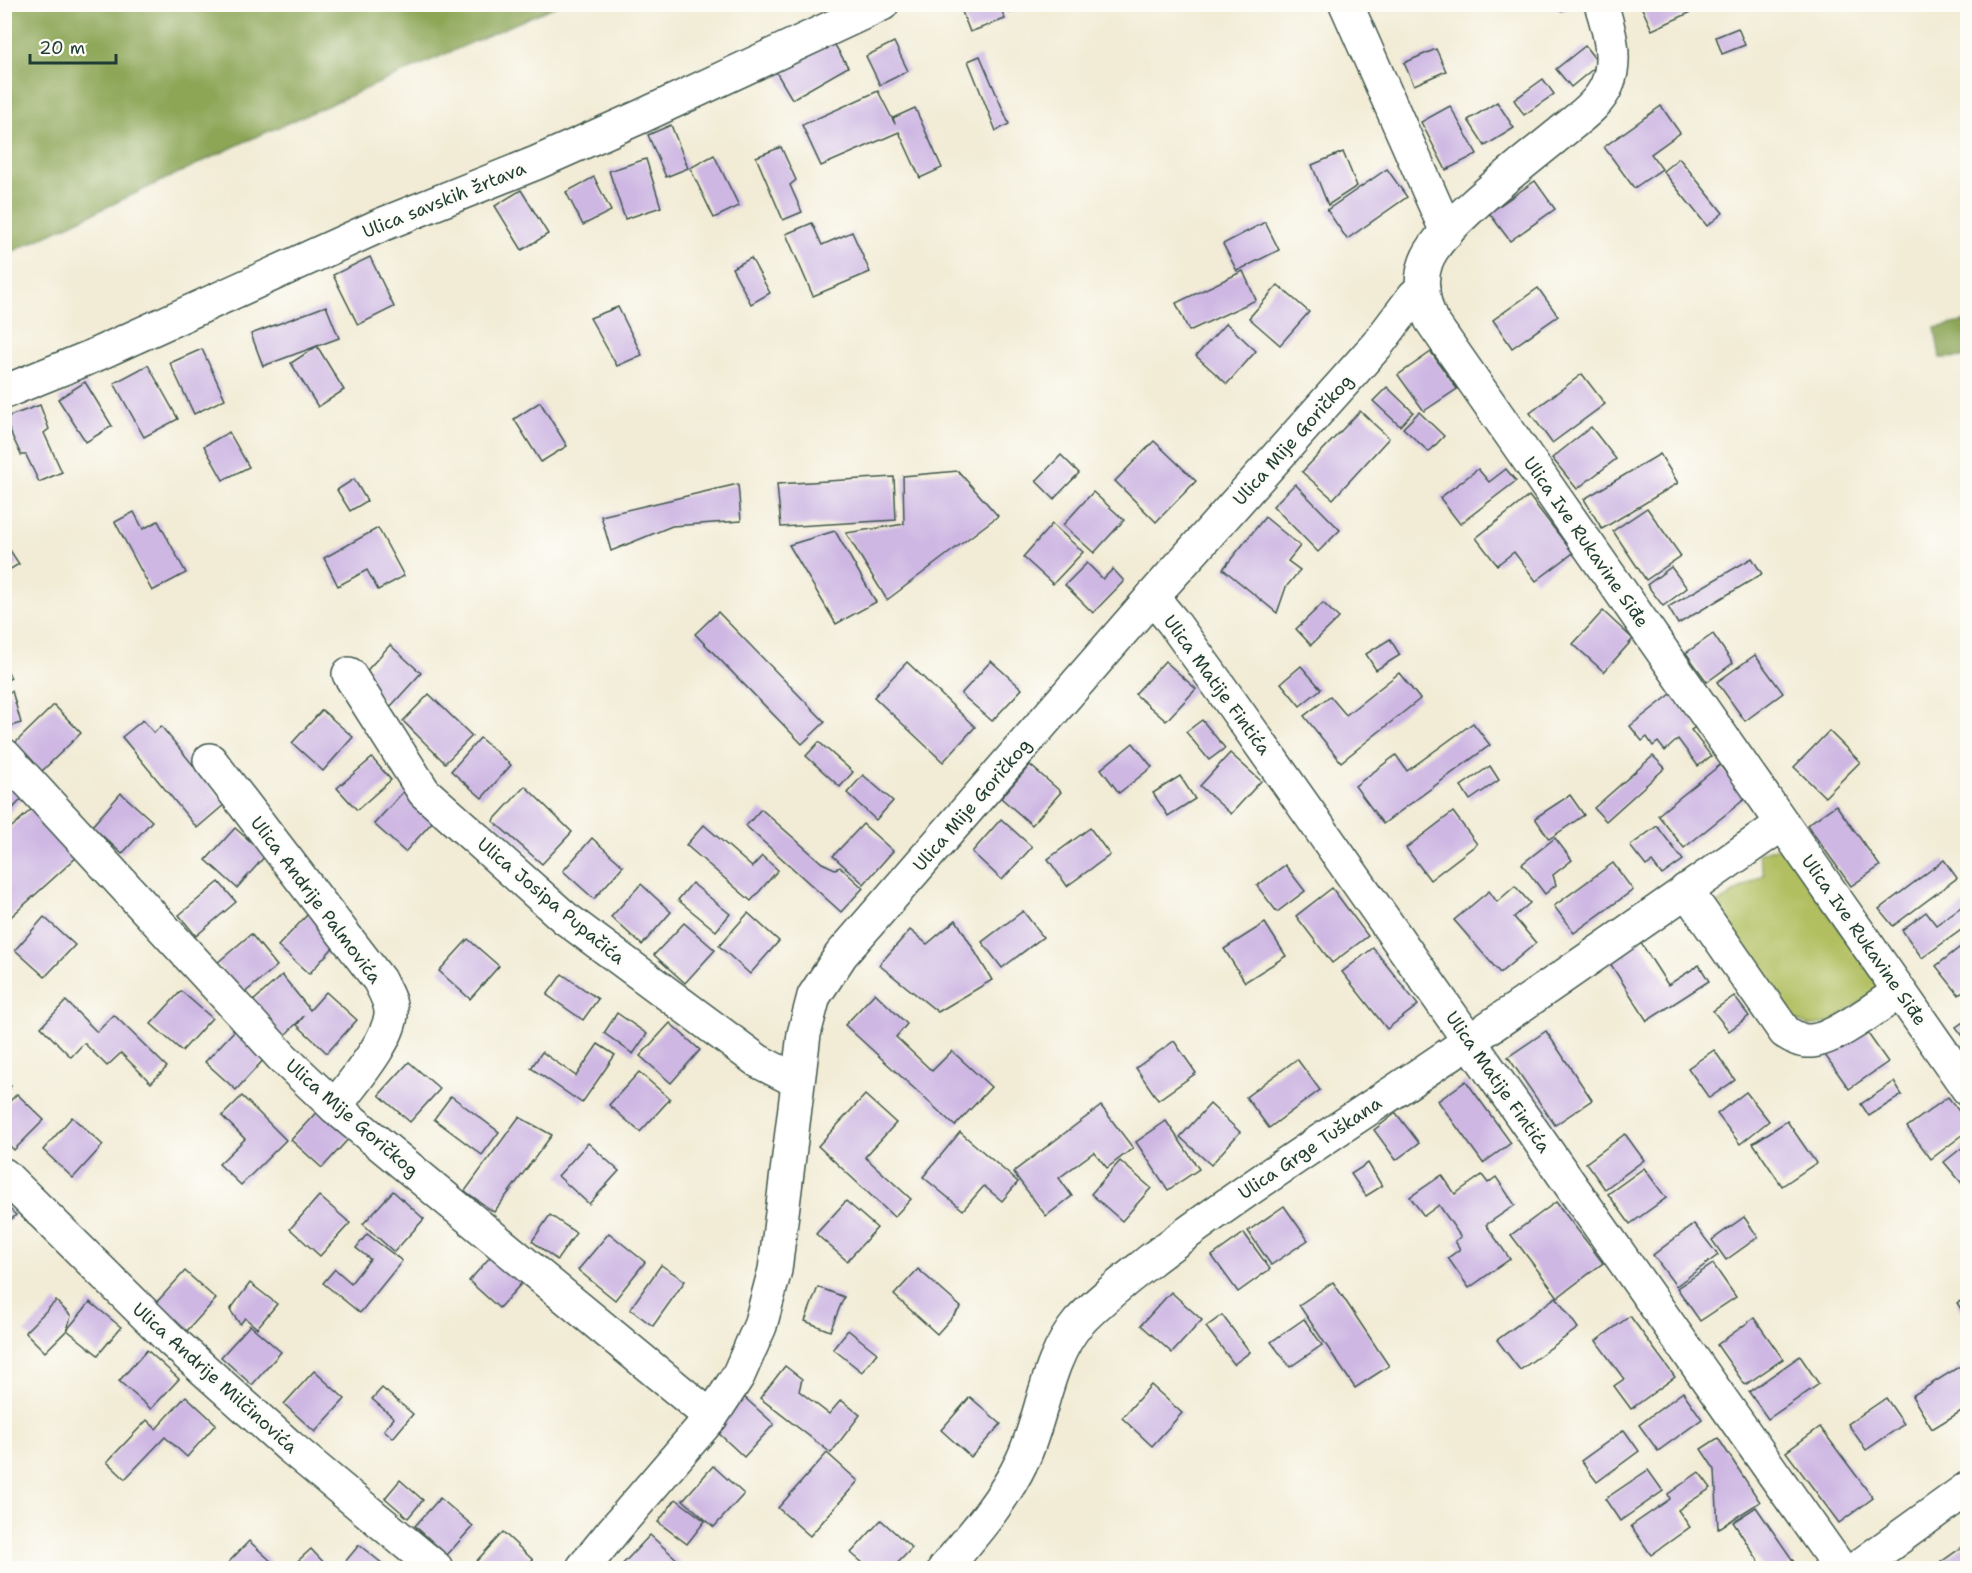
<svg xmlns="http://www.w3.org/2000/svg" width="1972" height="1573" viewBox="0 0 1972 1573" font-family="'Shantell Sans',sans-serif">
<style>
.green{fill:#b1bf61;stroke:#687e4a;stroke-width:1.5}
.forest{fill:#8ca657;stroke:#567246;stroke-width:1.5}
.building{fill:#ceb7e3}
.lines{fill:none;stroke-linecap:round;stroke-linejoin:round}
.minor-casing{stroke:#3f574c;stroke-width:36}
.minor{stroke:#fff;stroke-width:33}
.labels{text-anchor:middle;stroke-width:4.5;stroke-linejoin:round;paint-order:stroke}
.street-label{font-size:18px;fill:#1f3d34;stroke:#fdfcf7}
</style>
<rect width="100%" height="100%" fill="#fdfcf7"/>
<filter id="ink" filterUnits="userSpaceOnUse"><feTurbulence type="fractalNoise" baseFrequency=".0167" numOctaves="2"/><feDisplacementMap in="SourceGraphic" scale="12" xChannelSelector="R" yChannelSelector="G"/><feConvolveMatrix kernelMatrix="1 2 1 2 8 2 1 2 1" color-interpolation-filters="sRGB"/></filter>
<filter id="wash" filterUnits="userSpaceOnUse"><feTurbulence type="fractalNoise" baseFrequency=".008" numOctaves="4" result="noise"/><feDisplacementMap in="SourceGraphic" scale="24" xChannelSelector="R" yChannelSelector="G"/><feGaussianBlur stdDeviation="1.35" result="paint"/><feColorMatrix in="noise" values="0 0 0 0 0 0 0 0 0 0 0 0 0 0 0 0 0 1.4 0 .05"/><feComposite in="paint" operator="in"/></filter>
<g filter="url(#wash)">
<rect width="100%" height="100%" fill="#f2ecd6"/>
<polygon class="green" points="1778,847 1783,848 1879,985 1879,990 1830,1023 1808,1026 1790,1017 1712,907 1764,874 1758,854"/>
<g class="forest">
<polygon points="4,5 5,4 558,5 244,142 5,255"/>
<polygon points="1967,321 1967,357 1940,358 1935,328"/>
</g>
<g id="blocks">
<g class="building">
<polygon points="959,4 999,4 1005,19 970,32"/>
<polygon points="1005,4 1025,4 1010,13"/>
<polygon points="1558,4 1579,4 1579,5 1560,11"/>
<polygon points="1640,4 1709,4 1652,30"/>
<polygon points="1738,28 1745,45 1722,54 1716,37"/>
<polygon points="832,40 848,67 792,99 776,72"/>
<polygon points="894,42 908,71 880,85 866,56"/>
<polygon points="1585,46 1599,64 1571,87 1556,69"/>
<polygon points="1436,49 1446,71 1414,85 1404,63"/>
<polygon points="980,56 1009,124 996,131 968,61"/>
<polygon points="1543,79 1554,94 1524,115 1514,100"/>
<polygon points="878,91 895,124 893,118 915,108 942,168 920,178 899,132 821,166 802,125"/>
<polygon points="1497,102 1514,128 1485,146 1468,120"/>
<polygon points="1450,106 1477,154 1446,170 1421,122"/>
<polygon points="1661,106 1680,133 1651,154 1662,169 1634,188 1604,147"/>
<polygon points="671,125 688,168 666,177 648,135"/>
<polygon points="781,147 796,180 790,185 802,212 783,220 756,157"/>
<polygon points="1343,152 1357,186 1328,205 1312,165"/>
<polygon points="714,155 739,206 714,218 690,168"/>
<polygon points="1679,158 1723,213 1707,226 1663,171"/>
<polygon points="646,159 661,207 625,219 609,171"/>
<polygon points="1387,169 1407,197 1347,239 1327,210"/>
<polygon points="594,177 611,211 583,225 566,192"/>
<polygon points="1535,181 1555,209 1510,241 1489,213"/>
<polygon points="521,190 548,234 522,250 495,206"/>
<polygon points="1265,222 1279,250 1237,271 1223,244"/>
<polygon points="812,223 822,245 852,232 870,272 813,296 786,234"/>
<polygon points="370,257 394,307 358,325 333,275"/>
<polygon points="751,258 770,293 751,304 732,268"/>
<polygon points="1243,271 1256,300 1189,331 1176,303"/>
<polygon points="1278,285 1309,312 1280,345 1249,318"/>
<polygon points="1538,288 1558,316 1512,348 1493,320"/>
<polygon points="326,306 339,338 263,366 251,334"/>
<polygon points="618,307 642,355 617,366 590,318"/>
<polygon points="1226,323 1256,351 1227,384 1196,356"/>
<polygon points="317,346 344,390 318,407 291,363"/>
<polygon points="202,349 225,399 194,414 170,363"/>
<polygon points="1431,352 1457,389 1424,411 1398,375"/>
<polygon points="148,365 178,419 144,437 114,383"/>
<polygon points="1582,374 1605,404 1552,443 1530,413"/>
<polygon points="85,382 112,426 86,442 58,399"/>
<polygon points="1387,387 1413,412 1400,426 1373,401"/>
<polygon points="540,402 567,446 541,462 514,419"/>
<polygon points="40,405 49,429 44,433 62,472 39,482 26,455 21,455 4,418"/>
<polygon points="1360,411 1389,438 1333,499 1302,472"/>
<polygon points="1419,412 1444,436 1429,452 1403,428"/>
<polygon points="1591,427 1616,459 1577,489 1552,458"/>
<polygon points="229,432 249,467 223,480 204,446"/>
<polygon points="1154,441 1196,481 1156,522 1115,481"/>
<polygon points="1660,454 1678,483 1602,529 1584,499"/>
<polygon points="1061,455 1079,473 1054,499 1036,481"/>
<polygon points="1478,469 1489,482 1506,469 1516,481 1460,524 1440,498"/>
<polygon points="958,471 998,516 887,600 846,533 904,524 903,476"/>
<polygon points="894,477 896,520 781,527 777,484"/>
<polygon points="354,479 367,501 350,511 337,490"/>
<polygon points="738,484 741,521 672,526 611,551 601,516"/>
<polygon points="1295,484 1340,530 1318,552 1273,506"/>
<polygon points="1093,492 1124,520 1094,553 1063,525"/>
<polygon points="1529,496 1573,553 1536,581 1514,552 1497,565 1476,538"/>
<polygon points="1647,508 1681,556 1646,580 1613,531"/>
<polygon points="134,512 143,529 158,521 186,573 152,591 115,522"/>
<polygon points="1265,517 1300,546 1288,561 1300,570 1286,587 1277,613 1223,569"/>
<polygon points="1052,524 1083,552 1053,584 1023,557"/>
<polygon points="378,528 404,576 378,590 367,570 338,586 324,558"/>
<polygon points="835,531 876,602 836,624 789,545"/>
<polygon points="4,541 19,564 4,573"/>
<polygon points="1752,558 1762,574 1678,624 1668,607"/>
<polygon points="1087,563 1103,579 1113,569 1124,581 1093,613 1065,585"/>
<polygon points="1671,567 1687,588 1663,606 1647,585"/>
<polygon points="1323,603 1339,618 1311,645 1296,629"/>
<polygon points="1603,611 1633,639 1604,672 1573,644"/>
<polygon points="718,612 825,722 802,744 695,634"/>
<polygon points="1713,634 1733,663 1707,682 1686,653"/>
<polygon points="1390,639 1400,655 1376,670 1366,654"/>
<polygon points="390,645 421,673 391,706 360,678"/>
<polygon points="1755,655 1783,693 1745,721 1717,682"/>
<polygon points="991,661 1022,689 992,721 961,694"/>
<polygon points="1165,661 1196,689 1166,721 1135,694"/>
<polygon points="907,662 975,727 943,762 874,697"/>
<polygon points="4,663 11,678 4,681"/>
<polygon points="1301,666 1321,689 1300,706 1281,683"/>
<polygon points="1399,673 1420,699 1341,762 1304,716 1330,696 1346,715"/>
<polygon points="12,691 21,723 4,728 4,694"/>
<polygon points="429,694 472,736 445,763 403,721"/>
<polygon points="1671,694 1697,726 1691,730 1711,756 1698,766 1678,739 1665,751 1658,742 1653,746 1647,737 1642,741 1630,726"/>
<polygon points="54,705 81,733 41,772 14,744"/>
<polygon points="322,710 353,737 323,771 292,743"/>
<polygon points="143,720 154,733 161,726 225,804 197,828 122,737"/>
<polygon points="1202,720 1225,748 1209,760 1186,732"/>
<polygon points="1473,723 1490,745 1383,824 1355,786 1396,755 1407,771"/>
<polygon points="1829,731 1860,762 1825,797 1794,767"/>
<polygon points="480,738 511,765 482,798 451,771"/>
<polygon points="819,742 853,772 840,787 806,756"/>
<polygon points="1133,743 1152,767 1119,793 1101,769"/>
<polygon points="1230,753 1261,781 1231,814 1200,786"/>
<polygon points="1653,756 1665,768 1606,821 1594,808"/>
<polygon points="372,758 391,780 357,810 337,788"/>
<polygon points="1030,765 1061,792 1032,825 1001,798"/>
<polygon points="1720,765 1746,798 1684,848 1658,815"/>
<polygon points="1490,766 1499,780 1470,800 1461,786"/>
<polygon points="4,774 27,793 4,818"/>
<polygon points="863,775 893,801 876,820 847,793"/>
<polygon points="1180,776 1195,799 1168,816 1153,793"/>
<polygon points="525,786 572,832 542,864 493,821"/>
<polygon points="404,791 435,819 405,852 374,824"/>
<polygon points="121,793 152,821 122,854 92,826"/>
<polygon points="1570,795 1584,815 1549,839 1535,818"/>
<polygon points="1836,805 1880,866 1851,886 1807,825"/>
<polygon points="34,807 78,856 4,923 4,834"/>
<polygon points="761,809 822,863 835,869 840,867 863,888 841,912 746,826"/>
<polygon points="1453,812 1477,844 1430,880 1406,848"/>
<polygon points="1001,819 1032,847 1002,880 972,852"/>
<polygon points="863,824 893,851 864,884 833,856"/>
<polygon points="704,825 752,867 762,856 778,870 751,901 686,845"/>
<polygon points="1657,826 1683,860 1662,875 1652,862 1646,866 1630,846"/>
<polygon points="235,828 266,855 237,888 206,860"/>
<polygon points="1090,828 1110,855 1067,886 1048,859"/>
<polygon points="592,838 623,866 594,899 563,871"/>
<polygon points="1555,838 1572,860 1553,875 1556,885 1545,894 1522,864"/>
<polygon points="1944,860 1957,878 1893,926 1879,909"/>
<polygon points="1613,863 1633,890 1574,933 1554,906"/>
<polygon points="1285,865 1305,891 1277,912 1257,886"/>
<polygon points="219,882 236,902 196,936 179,915"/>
<polygon points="692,883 730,914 716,931 678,900"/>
<polygon points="641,884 671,912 642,945 611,917"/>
<polygon points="1515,886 1530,903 1514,917 1536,943 1500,973 1454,920 1489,891 1497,902"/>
<polygon points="1332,888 1368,936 1332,963 1296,916"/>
<polygon points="1968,902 1968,925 1922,958 1902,930 1926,912 1936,925"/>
<polygon points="1023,911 1043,937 1002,968 982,942"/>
<polygon points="748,913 779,941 750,974 719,946"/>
<polygon points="308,914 339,941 309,974 278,946"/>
<polygon points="44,917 75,945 45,977 15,950"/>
<polygon points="956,920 992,980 938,1012 879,965 910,930 927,944"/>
<polygon points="684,923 715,950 685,983 654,955"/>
<polygon points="1265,923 1286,956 1245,982 1224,949"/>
<polygon points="251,934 277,966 243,994 217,963"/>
<polygon points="468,939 499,966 470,999 439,971"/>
<polygon points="1639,940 1668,985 1699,965 1709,981 1647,1021 1608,960"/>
<polygon points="1968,941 1968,988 1959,995 1936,966"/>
<polygon points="1373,948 1418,1005 1387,1029 1342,972"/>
<polygon points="562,974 598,999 583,1020 547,995"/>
<polygon points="282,975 310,1010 326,992 357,1020 327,1053 297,1025 304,1016 282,1038 251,1003"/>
<polygon points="181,991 212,1018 182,1051 151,1024"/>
<polygon points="875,993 907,1024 896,1037 932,1071 952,1051 991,1087 955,1126 845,1025"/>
<polygon points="1734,996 1749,1016 1729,1031 1713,1011"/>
<polygon points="66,1001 97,1032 114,1015 167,1067 151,1083 121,1053 107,1066 84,1043 71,1057 41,1027"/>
<polygon points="617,1013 647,1034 633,1054 604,1033"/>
<polygon points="1968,1019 1968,1043 1956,1027"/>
<polygon points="670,1023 700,1050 671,1083 640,1056"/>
<polygon points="1864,1028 1888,1062 1849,1089 1825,1055"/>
<polygon points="235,1030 266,1057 236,1090 205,1062"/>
<polygon points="1546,1031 1592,1100 1555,1125 1508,1057"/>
<polygon points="1174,1041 1196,1073 1158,1100 1136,1068"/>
<polygon points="598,1044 615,1055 582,1103 531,1068 542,1052 576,1076"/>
<polygon points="1714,1050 1735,1080 1709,1098 1688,1068"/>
<polygon points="1297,1059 1320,1090 1269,1128 1246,1097"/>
<polygon points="409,1062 440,1089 410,1122 379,1095"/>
<polygon points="639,1072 670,1099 640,1132 609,1105"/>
<polygon points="4,1080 11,1086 4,1094"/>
<polygon points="1466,1081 1511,1143 1483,1163 1438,1101"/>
<polygon points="1894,1082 1902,1095 1869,1116 1861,1104"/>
<polygon points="1746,1092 1769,1121 1740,1144 1717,1114"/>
<polygon points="17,1094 44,1120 14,1150 4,1140 4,1107"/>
<polygon points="865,1095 896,1123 865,1157 911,1199 894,1217 818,1146"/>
<polygon points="242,1096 286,1140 241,1185 219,1164 245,1139 222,1116"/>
<polygon points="451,1096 499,1132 482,1155 434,1119"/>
<polygon points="1948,1097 1968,1123 1968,1131 1931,1159 1907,1127"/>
<polygon points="1210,1104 1240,1132 1211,1165 1180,1137"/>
<polygon points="1101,1106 1133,1148 1107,1168 1094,1152 1059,1178 1072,1196 1046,1216 1013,1172"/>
<polygon points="321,1107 352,1135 322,1168 291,1140"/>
<polygon points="1396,1113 1419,1143 1396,1160 1374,1130"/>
<polygon points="72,1117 103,1145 73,1178 43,1150"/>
<polygon points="519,1117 552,1135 494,1212 465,1191"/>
<polygon points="1166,1121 1199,1169 1168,1190 1136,1142"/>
<polygon points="1787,1121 1816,1163 1782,1186 1753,1143"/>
<polygon points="960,1132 1018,1182 1002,1201 984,1186 963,1210 923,1177"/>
<polygon points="1625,1134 1644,1160 1605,1189 1586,1163"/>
<polygon points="588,1143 619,1171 589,1204 558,1176"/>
<polygon points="1968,1143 1968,1185 1965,1187 1944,1162"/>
<polygon points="1120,1161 1151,1188 1122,1221 1091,1194"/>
<polygon points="1368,1163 1382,1186 1366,1196 1351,1174"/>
<polygon points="1644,1168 1666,1198 1630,1224 1608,1194"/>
<polygon points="1442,1175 1455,1194 1482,1175 1488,1183 1496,1177 1515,1205 1486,1225 1510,1259 1469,1288 1448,1258 1460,1249 1455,1241 1461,1237 1439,1205 1424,1216 1410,1197"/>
<polygon points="393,1191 424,1219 394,1252 363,1224"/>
<polygon points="319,1196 350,1223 320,1256 290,1229"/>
<polygon points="846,1201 877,1228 847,1261 816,1234"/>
<polygon points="1556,1202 1603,1263 1558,1297 1511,1235"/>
<polygon points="4,1204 16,1215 4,1226"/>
<polygon points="1284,1206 1308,1240 1271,1265 1248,1231"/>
<polygon points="550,1215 576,1233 557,1260 532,1241"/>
<polygon points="1744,1217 1758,1237 1726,1260 1712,1240"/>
<polygon points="1694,1224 1718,1255 1676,1286 1653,1255"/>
<polygon points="609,1233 645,1262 615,1300 578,1270"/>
<polygon points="1244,1233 1270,1269 1238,1292 1212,1256"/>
<polygon points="367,1234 402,1261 360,1313 323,1283 335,1269 351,1283 370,1259 356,1248"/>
<polygon points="498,1248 529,1275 499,1308 469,1281"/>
<polygon points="1713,1264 1736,1297 1700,1321 1677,1288"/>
<polygon points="661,1265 685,1281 653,1326 630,1309"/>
<polygon points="918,1269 961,1307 937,1334 894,1295"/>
<polygon points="185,1271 216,1299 186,1332 155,1304"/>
<polygon points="1333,1282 1389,1366 1355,1388 1299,1305"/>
<polygon points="250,1283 277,1304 257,1328 245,1318 240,1324 230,1310"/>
<polygon points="818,1287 844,1297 830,1331 805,1321"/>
<polygon points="1171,1292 1202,1320 1172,1353 1141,1325"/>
<polygon points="1556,1297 1578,1328 1520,1370 1497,1340"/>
<polygon points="1968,1297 1968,1319 1957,1303"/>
<polygon points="56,1301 71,1316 67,1330 45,1352 25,1332"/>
<polygon points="90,1302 121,1327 98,1355 67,1330"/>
<polygon points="1222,1315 1250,1352 1234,1364 1206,1327"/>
<polygon points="1630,1316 1675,1377 1631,1409 1614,1386 1624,1379 1596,1341"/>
<polygon points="1754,1318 1783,1359 1745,1385 1717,1345"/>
<polygon points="1304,1319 1322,1345 1290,1367 1271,1342"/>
<polygon points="250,1325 281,1352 252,1385 221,1357"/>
<polygon points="848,1330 877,1353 862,1372 833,1349"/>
<polygon points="147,1350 179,1379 151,1409 119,1381"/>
<polygon points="1800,1356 1819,1384 1768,1419 1749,1392"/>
<polygon points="1968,1361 1968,1407 1932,1429 1912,1396"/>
<polygon points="785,1366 802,1379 799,1391 829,1414 841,1400 860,1415 831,1453 760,1398"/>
<polygon points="314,1371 345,1399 315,1432 284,1404"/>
<polygon points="1151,1385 1182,1413 1152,1446 1122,1418"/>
<polygon points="382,1388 413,1414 393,1438 384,1430 394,1418 372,1399"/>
<polygon points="1683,1392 1702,1419 1658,1451 1639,1425"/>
<polygon points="186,1396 216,1424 187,1457 165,1437 125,1479 107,1462 147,1420 156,1429"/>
<polygon points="743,1396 774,1424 744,1457 714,1429"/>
<polygon points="970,1397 1001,1424 971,1457 941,1430"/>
<polygon points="1886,1398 1904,1424 1866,1450 1848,1424"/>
<polygon points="1820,1427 1873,1498 1839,1523 1786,1452"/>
<polygon points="1624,1430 1639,1451 1597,1482 1581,1461"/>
<polygon points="1718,1438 1760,1502 1718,1529 1715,1470 1701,1449"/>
<polygon points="827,1453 858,1481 810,1536 778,1508"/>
<polygon points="713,1466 744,1494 714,1527 683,1500"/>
<polygon points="1648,1470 1663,1491 1620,1521 1605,1499"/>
<polygon points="1699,1472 1711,1488 1678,1510 1690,1527 1651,1555 1631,1526 1670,1499 1668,1494"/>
<polygon points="400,1480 423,1500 408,1518 385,1498"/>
<polygon points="440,1498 473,1526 447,1555 415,1526"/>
<polygon points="676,1499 705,1521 687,1544 658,1522"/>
<polygon points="1756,1507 1794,1562 1784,1568 1763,1568 1733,1522"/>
<polygon points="881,1520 912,1548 893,1568 869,1568 851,1553"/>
<polygon points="503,1532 533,1560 526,1568 477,1568 473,1565"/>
<polygon points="650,1535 680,1562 674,1568 619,1568"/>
<polygon points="249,1541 272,1562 266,1568 223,1568"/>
<polygon points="1968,1543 1968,1568 1946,1568 1941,1562"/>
<polygon points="359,1545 388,1568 340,1568"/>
<polygon points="311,1549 328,1567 326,1568 290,1568"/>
</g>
</g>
</g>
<g filter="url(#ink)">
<use href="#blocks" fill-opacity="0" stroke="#3f574c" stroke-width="1.5"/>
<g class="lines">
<g class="minor-casing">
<g id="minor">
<polyline points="1346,4 1447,232"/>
<path d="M1601,4C1609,29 1618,60 1607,85C1599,104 1580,117 1564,130C1531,158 1439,225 1426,262C1419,281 1423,302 1431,320L1968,1089"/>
<polyline points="4,392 93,356 381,225 536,163 642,116 882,4"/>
<polyline points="1152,597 1173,622 1235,708 1840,1568"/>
<polyline points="349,674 424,792 565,918 758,1061 797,1081"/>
<polyline points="4,755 282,1057 335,1107 711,1417"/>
<path d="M210,760L379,980C384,990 392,1003 391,1015C388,1043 351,1084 335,1107"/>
<path d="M1686,890L1785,1032C1792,1036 1799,1041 1807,1041C1831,1043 1879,1005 1899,992"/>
<polyline points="4,1175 171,1340 289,1446 436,1568"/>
<polyline points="583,1568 614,1530 711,1417 738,1376 760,1326 775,1270 804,1034 814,996 841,955 1152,597 1377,345 1414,296 1423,288"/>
<path d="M945,1568C973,1535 1003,1501 1022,1461C1043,1417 1046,1361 1078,1323C1100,1299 1127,1279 1152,1259C1224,1205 1299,1155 1374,1105C1512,1014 1647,918 1782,824"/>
<polyline points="1857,1568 1968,1488"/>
</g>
</g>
<use href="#minor" class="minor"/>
</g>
</g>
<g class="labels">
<g class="street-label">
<text transform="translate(444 200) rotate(-22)" y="6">Ulica savskih žrtava</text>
<text transform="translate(1293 440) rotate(-48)" y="6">Ulica Mije Goričkog</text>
<text transform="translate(1586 542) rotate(55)" y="6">Ulica Ive Rukavine Siđe</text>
<text transform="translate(1217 685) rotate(54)" y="6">Ulica Matije Fintića</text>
<text transform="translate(972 805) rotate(-49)" y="6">Ulica Mije Goričkog</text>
<text transform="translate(316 900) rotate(53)" y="6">Ulica Andrije Palmovića</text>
<text transform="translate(551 901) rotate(40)" y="6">Ulica Josipa Pupačića</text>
<text transform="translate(1864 940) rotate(55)" y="6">Ulica Ive Rukavine Siđe</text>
<text transform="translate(1498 1082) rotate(55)" y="6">Ulica Matije Fintića</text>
<text transform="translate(352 1118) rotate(41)" y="6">Ulica Mije Goričkog</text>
<text transform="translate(1310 1148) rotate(-34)" y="6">Ulica Grge Tuškana</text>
<text transform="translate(215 1378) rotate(42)" y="6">Ulica Andrije Milčinovića</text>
</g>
</g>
<rect width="1972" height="1573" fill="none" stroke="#fdfcf7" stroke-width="24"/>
<path d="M30 54v9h86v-9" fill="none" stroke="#1f3d34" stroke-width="3"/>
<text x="39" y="54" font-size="18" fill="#1f3d34" stroke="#fdfcf7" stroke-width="4.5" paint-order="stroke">20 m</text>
</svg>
